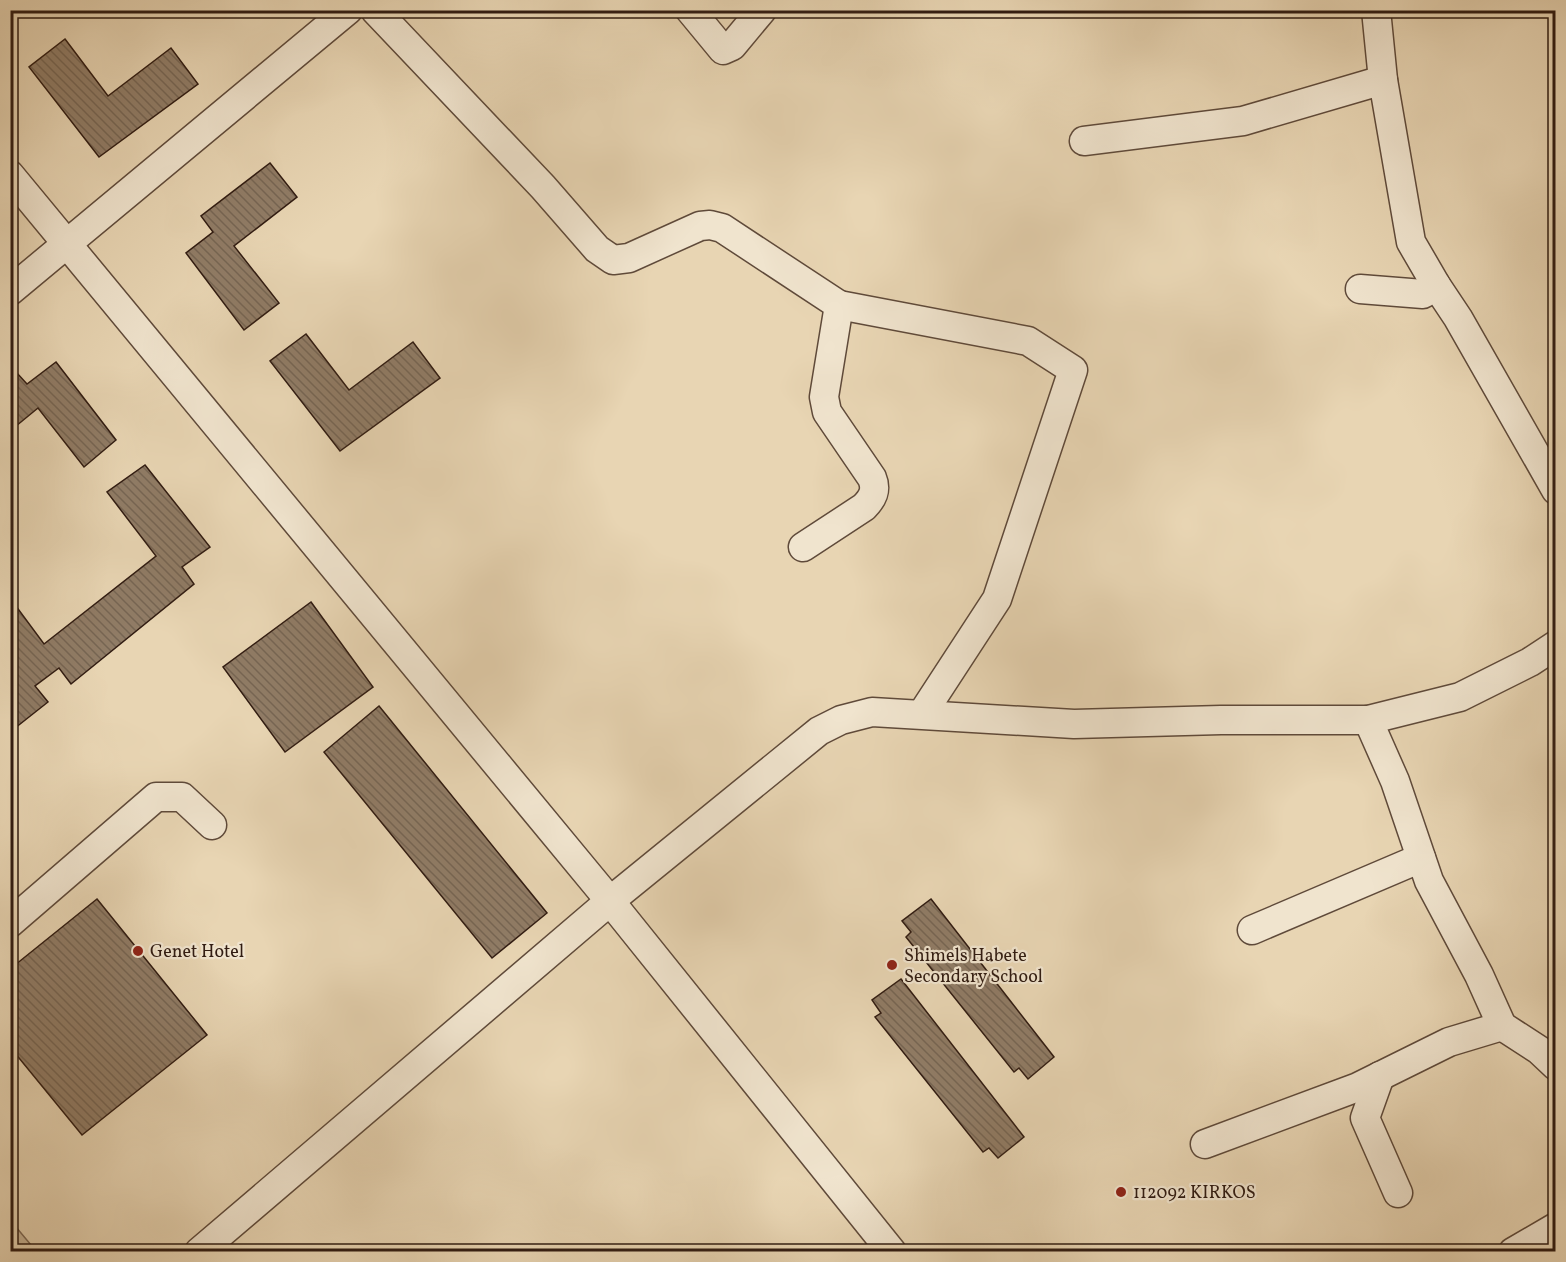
<svg xmlns="http://www.w3.org/2000/svg" width="1566" height="1262" viewBox="0 0 1566 1262" font-family="Vollkorn,serif">
<style>
.green{fill:#c9b698;stroke:#7d6955;stroke-width:1.5}
.building{fill:url(#building-back-hatch);stroke:#311c12;stroke-width:1.5}
.lines{fill:none;stroke-linecap:round;stroke-linejoin:round}
.minor-casing{stroke:#5f4a3a;stroke-width:31}
.minor{stroke:#f0e4ce;stroke-width:28}
.poi-dot{fill:#8f2418;stroke:#f0e4ce;stroke-width:2}
.labels{text-anchor:middle;stroke-width:4.5;stroke-linejoin:round;paint-order:stroke}
.poi-label{font-size:18px;fill:#311c12;stroke:#f0e4ce;text-anchor:start}
</style>
<defs>
<pattern id="building-back-hatch" width="6" height="6" patternUnits="userSpaceOnUse" patternTransform="scale(1.5)"><rect width="6" height="6" fill="#907c66"/><path d="M-1 5l2 2M0 0l6 6M5-1l2 2" fill="none" stroke="#766553"/></pattern>
</defs>
<rect width="100%" height="100%" fill="#e8d5b3"/>
<filter id="stains"><feTurbulence type="fractalNoise" baseFrequency=".00333" numOctaves="4"/><feColorMatrix values="0 0 0 0 .2 0 0 0 0 .09 0 0 0 0 .02 0 0 0 .5 -.17"/></filter>
<radialGradient id="worn" r=".72"><stop offset=".6" stop-color="#630" stop-opacity="0"/><stop offset="1" stop-color="#630" stop-opacity=".3"/></radialGradient>
<polygon class="green" points="10,1221 11,1221 36,1251 11,1251"/>
<g class="building">
<polygon points="65,39 108,96 171,48 198,84 99,157 29,67"/>
<polygon points="270,163 297,197 234,246 279,303 244,330 186,253 213,232 201,216"/>
<polygon points="306,334 349,390 413,342 440,378 340,451 270,361"/>
<polygon points="56,362 116,440 84,467 38,408 10,431 10,376 16,372 27,384"/>
<polygon points="145,465 210,547 182,567 194,584 71,684 59,668 35,686 48,702 10,732 10,598 44,644 156,556 107,492"/>
<polygon points="311,602 373,687 285,752 223,667"/>
<polygon points="379,706 547,913 492,958 324,752"/>
<polygon points="97,899 207,1035 82,1135 10,1047 10,969"/>
<polygon points="931,899 1054,1057 1028,1079 1019,1068 1014,1072 906,937 911,932 902,921"/>
<polygon points="901,979 1024,1137 998,1158 989,1148 983,1152 875,1017 881,1013 872,1000"/>
</g>
<g class="lines">
<g class="minor-casing">
<g id="minor">
<path d="M375,10L543,187L597,249L613,260L629,258L700,226L710,225L722,228L839,305L824,397L827,412L872,478C877,490 873,498 864,507L803,547"/>
<polyline points="690,10 723,50 732,46 762,10"/>
<polyline points="1376,10 1383,80 1411,242 1436,285 1458,318 1556,490"/>
<polyline points="1084,141 1243,121 1383,80"/>
<polyline points="10,175 610,901 892,1252"/>
<polyline points="1360,289 1423,294 1436,285"/>
<polyline points="10,291 348,10"/>
<polyline points="839,305 1028,341 1073,370 997,599 922,714"/>
<polyline points="1368,720 1395,781 1429,881 1479,975 1502,1026 1539,1050 1556,1066"/>
<polyline points="10,923 156,797 182,797 212,825"/>
<polyline points="1252,930 1421,858"/>
<polyline points="1380,1076 1365,1118 1398,1193"/>
<polyline points="1205,1144 1358,1087 1449,1042 1502,1026"/>
<polyline points="199,1252 610,901 819,731 841,720 872,712 1074,724 1221,720 1368,720 1460,697 1530,662 1556,645"/>
<polyline points="1513,1252 1556,1227"/>
</g>
</g>
<use href="#minor" class="minor"/>
</g>
<g class="poi-dot">
<circle cx="138" cy="951" r="6"/>
<circle cx="892" cy="965" r="6"/>
<circle cx="1121" cy="1192" r="6"/>
</g>
<g class="labels">
<g class="poi-label">
<text x="150" y="957">Genet Hotel</text>
<text x="904" y="961">Shimels Habete<tspan x="904" dy="21">Secondary School</tspan></text>
<text x="1133" y="1198">112092 KIRKOS</text>
</g>
</g>
<rect width="1566" height="1262" fill="none" stroke="#e8d5b3" stroke-width="36"/>
<rect x="12" y="12" width="1542" height="1238" fill="none" stroke="#311c12" stroke-width="3"/>
<rect x="18" y="18" width="1530" height="1226" fill="none" stroke="#311c12" stroke-width="1.5"/>
<rect width="100%" height="100%" filter="url(#stains)"/>
<rect width="100%" height="100%" fill="url(#worn)"/>
</svg>
